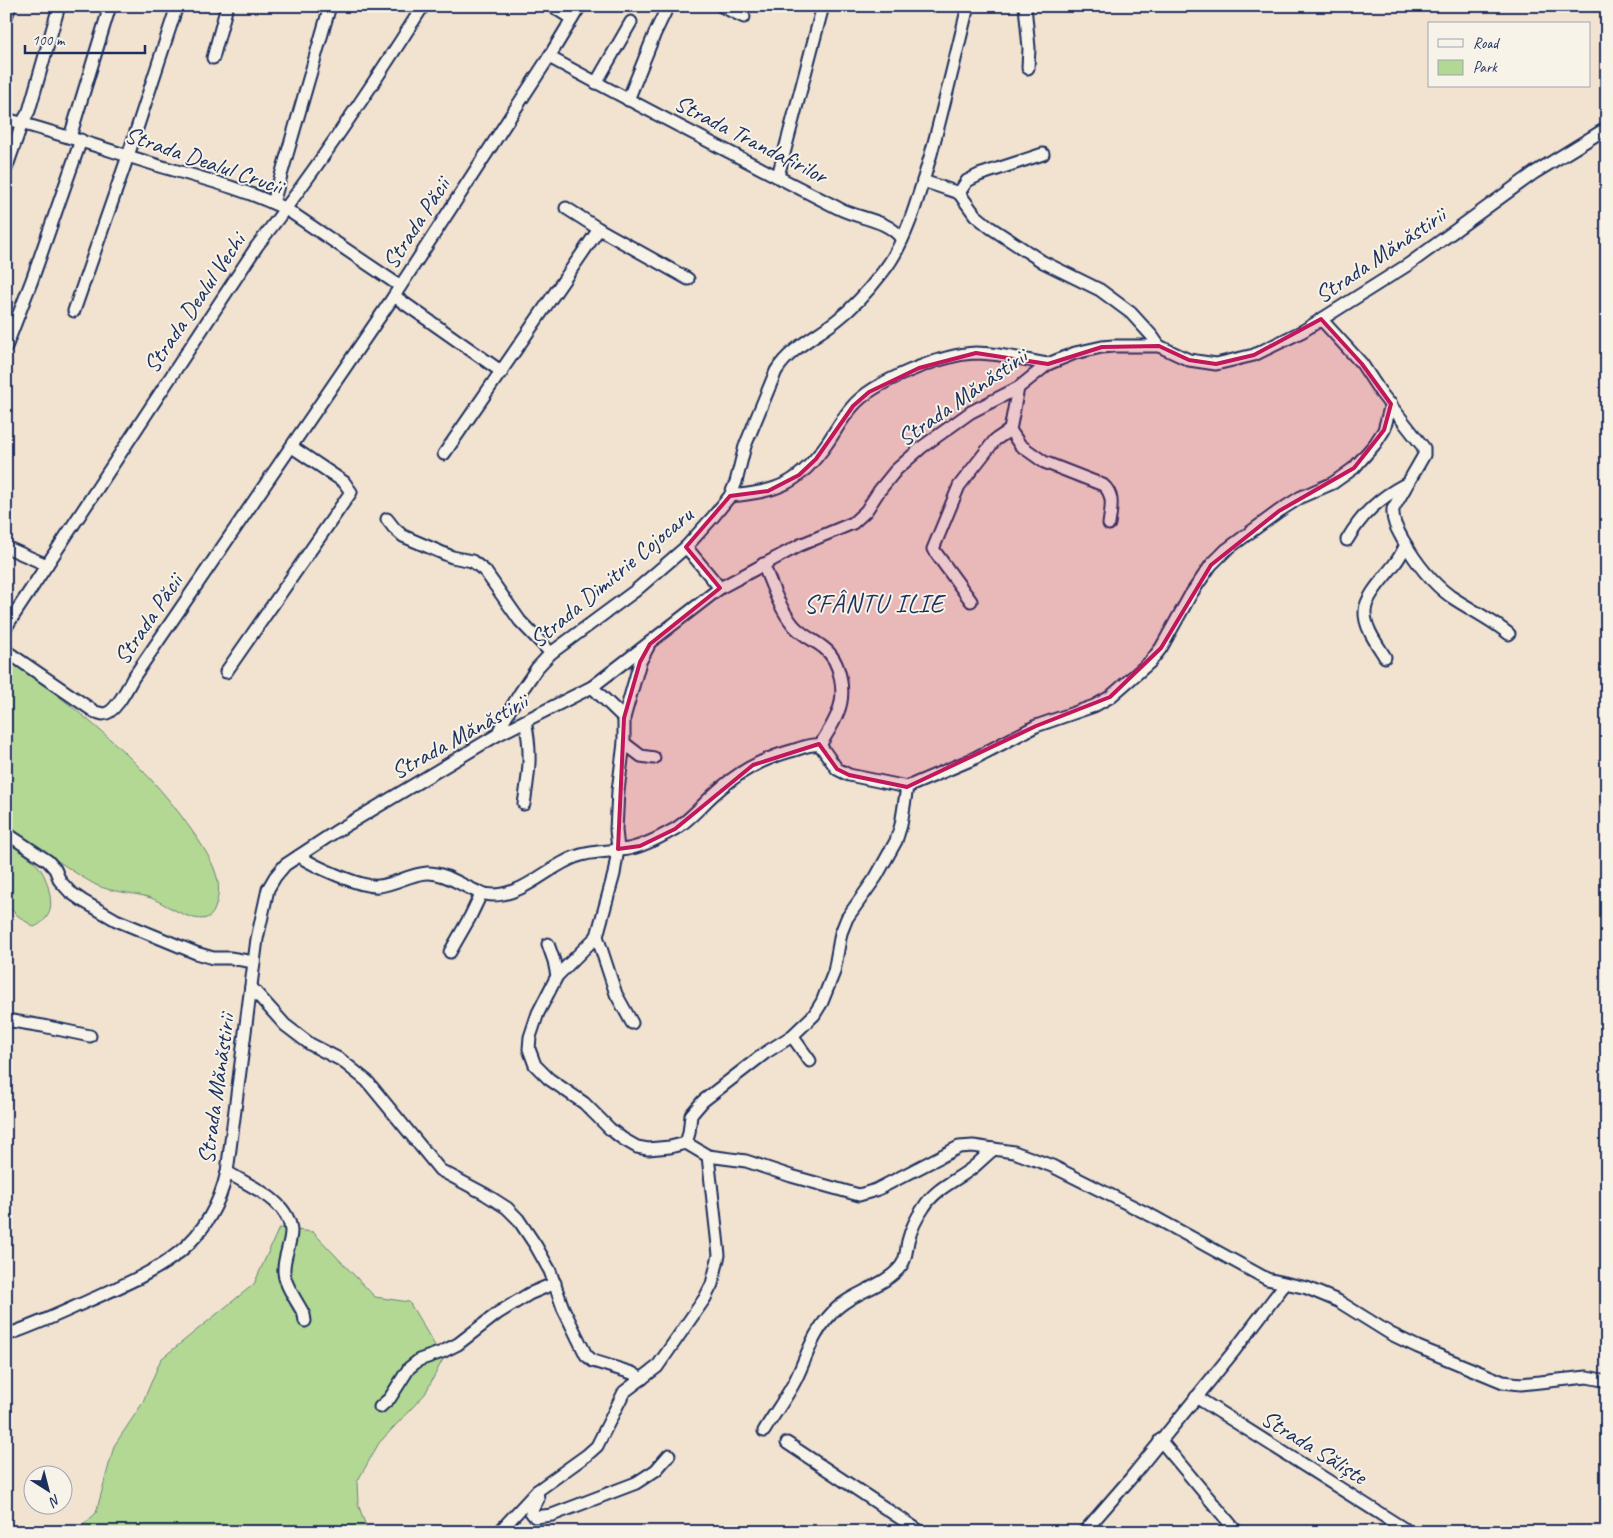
<svg xmlns="http://www.w3.org/2000/svg" width="1613" height="1538" viewBox="0 0 1613 1538" font-family="Caveat,sans-serif">
<style>
.green{fill:#b2d893;stroke:#668478}
.lines{fill:none;stroke-linecap:round;stroke-linejoin:round}
.minor-casing{stroke:#1b2f5e;stroke-width:15}
.minor{stroke:#f7f3e8;stroke-width:11}
.marked{fill:#c2185b;fill-opacity:0.2;stroke:#c2185b;stroke-width:4;stroke-linejoin:round}
.labels{text-anchor:middle;stroke-width:4;stroke-linejoin:round;paint-order:stroke}
.street-label{font-size:24px;fill:#1b2f5e;stroke:#f7f3e8}
.quarter-label{font-size:26px;letter-spacing:1px;fill:#1b2f5e;stroke:#f7f3e8}
</style>
<rect width="100%" height="100%" fill="#f2e2d0"/>
<filter id="ink" filterUnits="userSpaceOnUse"><feTurbulence type="fractalNoise" baseFrequency=".02" numOctaves="2"/><feDisplacementMap in="SourceGraphic" scale="10" xChannelSelector="R" yChannelSelector="G"/><feConvolveMatrix kernelMatrix="1 2 1 2 8 2 1 2 1" color-interpolation-filters="sRGB"/></filter>
<g filter="url(#ink)">
<g class="green">
<path d="M6,657C74,706 142,759 190,828C200,842 211,858 216,874C220,885 219,897 215,908C207,935 167,904 151,898C133,892 113,893 96,885C85,879 74,872 64,865C45,853 25,841 6,829Z"/>
<path d="M6,842C17,849 30,856 38,866C46,874 53,899 50,910C48,918 41,924 34,927L18,916L6,904Z"/>
<polygon points="279,1228 313,1232 375,1297 409,1302 443,1359 425,1394 379,1443 357,1482 358,1504 368,1532 76,1532 96,1513 114,1446 142,1404 161,1359 254,1284"/>
</g>
<g class="lines">
<g class="minor-casing">
<g id="minor">
<polyline points="552,6 572,19"/>
<polyline points="721,6 744,17"/>
<polyline points="1025,6 1029,48 1028,68"/>
<polyline points="6,17 10,6"/>
<path d="M549,57C644,109 741,158 838,208C858,219 887,219 901,238"/>
<polyline points="213,58 227,6"/>
<polyline points="596,83 631,22"/>
<polyline points="628,100 655,33 668,6"/>
<path d="M6,119C59,133 111,151 163,167C205,179 247,190 286,209L400,286"/>
<polyline points="70,137 110,6"/>
<polyline points="6,169 22,123 29,111 59,6"/>
<polyline points="778,176 823,6"/>
<polyline points="923,181 959,193"/>
<polyline points="959,193 975,215 991,228 1043,262 1100,290 1131,313 1152,336 1159,346"/>
<polyline points="959,193 967,181 979,175 1043,154"/>
<polyline points="273,203 330,6"/>
<polyline points="566,208 599,229 688,279"/>
<polyline points="394,296 502,372"/>
<polyline points="74,311 128,156 177,6"/>
<path d="M1321,319L1362,364L1381,393L1424,448V455L1393,509C1392,521 1397,529 1403,540C1415,561 1431,582 1450,596C1469,609 1491,619 1509,634"/>
<polyline points="6,347 32,280 81,140"/>
<path d="M1018,388L1010,430L1020,445L1044,462L1103,485C1115,495 1111,509 1109,524"/>
<polyline points="444,454 599,229"/>
<path d="M730,496C780,491 799,484 828,442C836,430 843,417 852,407C873,381 944,354 976,353C999,353 1025,360 1048,364"/>
<polyline points="387,519 394,528 403,536 452,557 472,561 485,571 520,621 551,653"/>
<path d="M1347,540C1362,514 1379,498 1406,484"/>
<polyline points="6,547 47,565"/>
<polyline points="686,547 720,588"/>
<polyline points="971,601 933,549 959,486 995,440 1010,430"/>
<path d="M6,627L257,246C317,169 371,88 423,6"/>
<polyline points="648,647 640,662 624,718 624,743 618,791 616,830 618,849 614,874 597,936 557,976 538,1013 530,1037 529,1049 535,1065 549,1079 584,1103 610,1129 623,1139 637,1147 648,1149 670,1147 686,1143"/>
<path d="M6,651L95,712C97,712 102,714 103,714C115,714 128,687 133,678L394,296L549,57L580,6"/>
<path d="M1385,657C1377,644 1364,627 1365,611C1366,595 1387,575 1396,562C1400,557 1403,550 1406,545"/>
<polyline points="226,672 351,492 344,482 292,447"/>
<polyline points="592,687 624,718"/>
<path d="M497,735L505,718L520,693L537,668L551,653L635,591L686,547L713,517L730,496L736,482L745,446L776,371C790,348 817,336 837,320C854,307 869,290 882,273C907,243 920,191 931,154C944,105 956,56 968,6"/>
<polyline points="624,743 641,756 654,758"/>
<polyline points="820,745 837,769 849,775 907,787 973,759 1036,726 1094,706 1110,697 1150,662 1161,648 1191,594 1211,565 1226,550 1279,511 1301,497 1333,483 1354,468 1375,444 1384,430 1391,404"/>
<path d="M524,804C529,773 532,752 525,721"/>
<polyline points="6,833 48,861 55,869 60,881 70,892 83,901 116,920 196,953 213,958 230,958 254,962"/>
<path d="M299,856C314,866 361,888 379,886C396,884 410,874 427,873C451,872 470,895 494,895C525,894 548,867 575,857C592,850 611,852 628,849C643,846 659,838 673,830C688,822 700,807 713,795C737,773 759,760 791,751C800,749 810,743 820,745C826,735 834,724 838,712C846,693 841,661 824,648C814,640 803,636 794,626C779,608 772,585 763,564"/>
<polyline points="597,936 616,994 632,1023"/>
<polyline points="548,944 554,961 557,976"/>
<polyline points="450,952 470,917 481,894"/>
<polyline points="251,987 285,1025 310,1044 341,1060 367,1081 440,1170 485,1194 507,1208 518,1219 536,1246 550,1271 563,1308 586,1355 593,1361 632,1373 642,1379"/>
<polyline points="6,1020 43,1026 90,1036"/>
<polyline points="792,1036 810,1061"/>
<polyline points="686,1143 689,1133 691,1115 703,1101 765,1053 792,1036 814,1015 822,1002 834,972 841,933 847,918 876,877 896,841 901,825 907,787"/>
<polyline points="708,1156 746,1161 791,1176 859,1195 876,1190 959,1147 973,1146 1014,1152 1052,1166 1156,1218 1267,1279 1307,1288 1338,1301 1391,1334 1418,1347 1503,1382 1521,1384 1587,1377 1607,1381"/>
<path d="M227,1172C249,1186 289,1200 291,1231C291,1244 284,1256 284,1269C283,1284 298,1302 304,1315L305,1321"/>
<path d="M6,1335C34,1326 61,1313 88,1301C155,1271 209,1251 227,1172L257,939L268,889L275,877L285,865L335,832L497,735L592,687L720,588L800,545L853,523L866,511L879,491L896,470L922,447L971,412L1018,388L1048,364L1075,353L1102,347L1113,346H1159L1189,360L1216,364L1254,355L1303,331L1409,264L1534,173L1607,128"/>
<polyline points="1196,1397 1409,1532"/>
<polyline points="380,1407 390,1398 409,1368 419,1360 442,1352 458,1344 498,1313 529,1294 555,1283"/>
<path d="M764,1431C774,1414 787,1397 796,1379C808,1354 812,1334 832,1313C851,1292 885,1287 901,1266C907,1258 906,1250 908,1241C911,1229 917,1217 924,1207C935,1189 955,1181 971,1169C979,1163 986,1155 994,1149"/>
<polyline points="1160,1440 1237,1532"/>
<polyline points="787,1443 921,1532"/>
<polyline points="537,1491 538,1499 531,1512 535,1517 552,1515 636,1483 656,1470 669,1455"/>
<polyline points="499,1532 537,1491 587,1455 597,1446 624,1392 657,1367 705,1298 712,1284 719,1255 708,1156 686,1143"/>
<polyline points="1084,1532 1130,1479 1234,1351 1285,1284"/>
</g>
</g>
<use href="#minor" class="minor"/>
</g>
</g>
<path class="marked" d="M1321,319L1362,364L1391,404L1384,430L1354,468L1279,511L1211,565L1161,648L1110,697L1036,726L907,787L849,775L837,769L819,744L753,765L675,829L640,846L618,849L624,718L640,662L650,644L720,588L686,547L730,496L768,491L799,475L816,459L853,406L869,392L919,368L976,353L1048,364L1102,347L1159,346L1189,360L1216,364L1254,355Z"/>
<g class="labels">
<g class="street-label">
<text transform="translate(751 139) rotate(27)" y="8">Strada Trandafirilor</text>
<text transform="translate(204 160) rotate(19)" y="8">Strada Dealul Crucii</text>
<text transform="translate(416 223) rotate(-57)" y="8">Strada Păcii</text>
<text transform="translate(1380 255) rotate(-34)" y="8">Strada Mănăstirii</text>
<text transform="translate(194 303) rotate(-56)" y="8">Strada Dealul Vechi</text>
<text transform="translate(962 397) rotate(-35)" y="8">Strada Mănăstirii</text>
<text transform="translate(611 577) rotate(-40)" y="8">Strada Dimitrie Cojocaru</text>
<text transform="translate(148 619) rotate(-56)" y="8">Strada Păcii</text>
<text transform="translate(459 736) rotate(-29)" y="8">Strada Mănăstirii</text>
<text transform="translate(216 1089) rotate(-82)" y="8">Strada Mănăstirii</text>
<text transform="translate(1314 1447) rotate(32)" y="8">Strada Săliște</text>
</g>
<g class="quarter-label">
<text x="874" y="612">SFÂNTU ILIE</text>
</g>
</g>
<rect width="1613" height="1538" fill="none" stroke="#f7f3e8" stroke-width="25"/>
<rect x="12" y="12" width="1588" height="1513" fill="none" stroke="#1b2f5e" stroke-width="2" filter="url(#ink)"/>
<rect x="1428" y="22" width="162" height="65" fill="#f7f3e8" stroke="#9fa5b1"/>
<rect x="1438" y="39" width="25" height="8" fill="#f7f3e8" stroke="#9fa5b1"/>
<text x="1473" y="48" font-size="15" fill="#1b2f5e">Road</text>
<rect x="1438" y="60" width="25" height="15" fill="#b2d893" stroke="#9fa5b1"/>
<text x="1473" y="72" font-size="15" fill="#1b2f5e">Park</text>
<g transform="translate(48 1490) rotate(144)"><circle r="24" fill="#f7f3e8" stroke="#9fa5b1"/>
<path d="M0-4L9 19L0 12L-9 19Z" fill="#1b2f5e"/>
<text y="-8" font-size="14" font-weight="bold" text-anchor="middle" fill="#1b2f5e">N</text>
</g>
<path d="M25 45v8h120v-8" fill="none" stroke="#1b2f5e" stroke-width="2.5"/>
<text x="32" y="45" font-size="15" fill="#1b2f5e" stroke="#f7f3e8" stroke-width="4" paint-order="stroke">100 m</text>
</svg>
